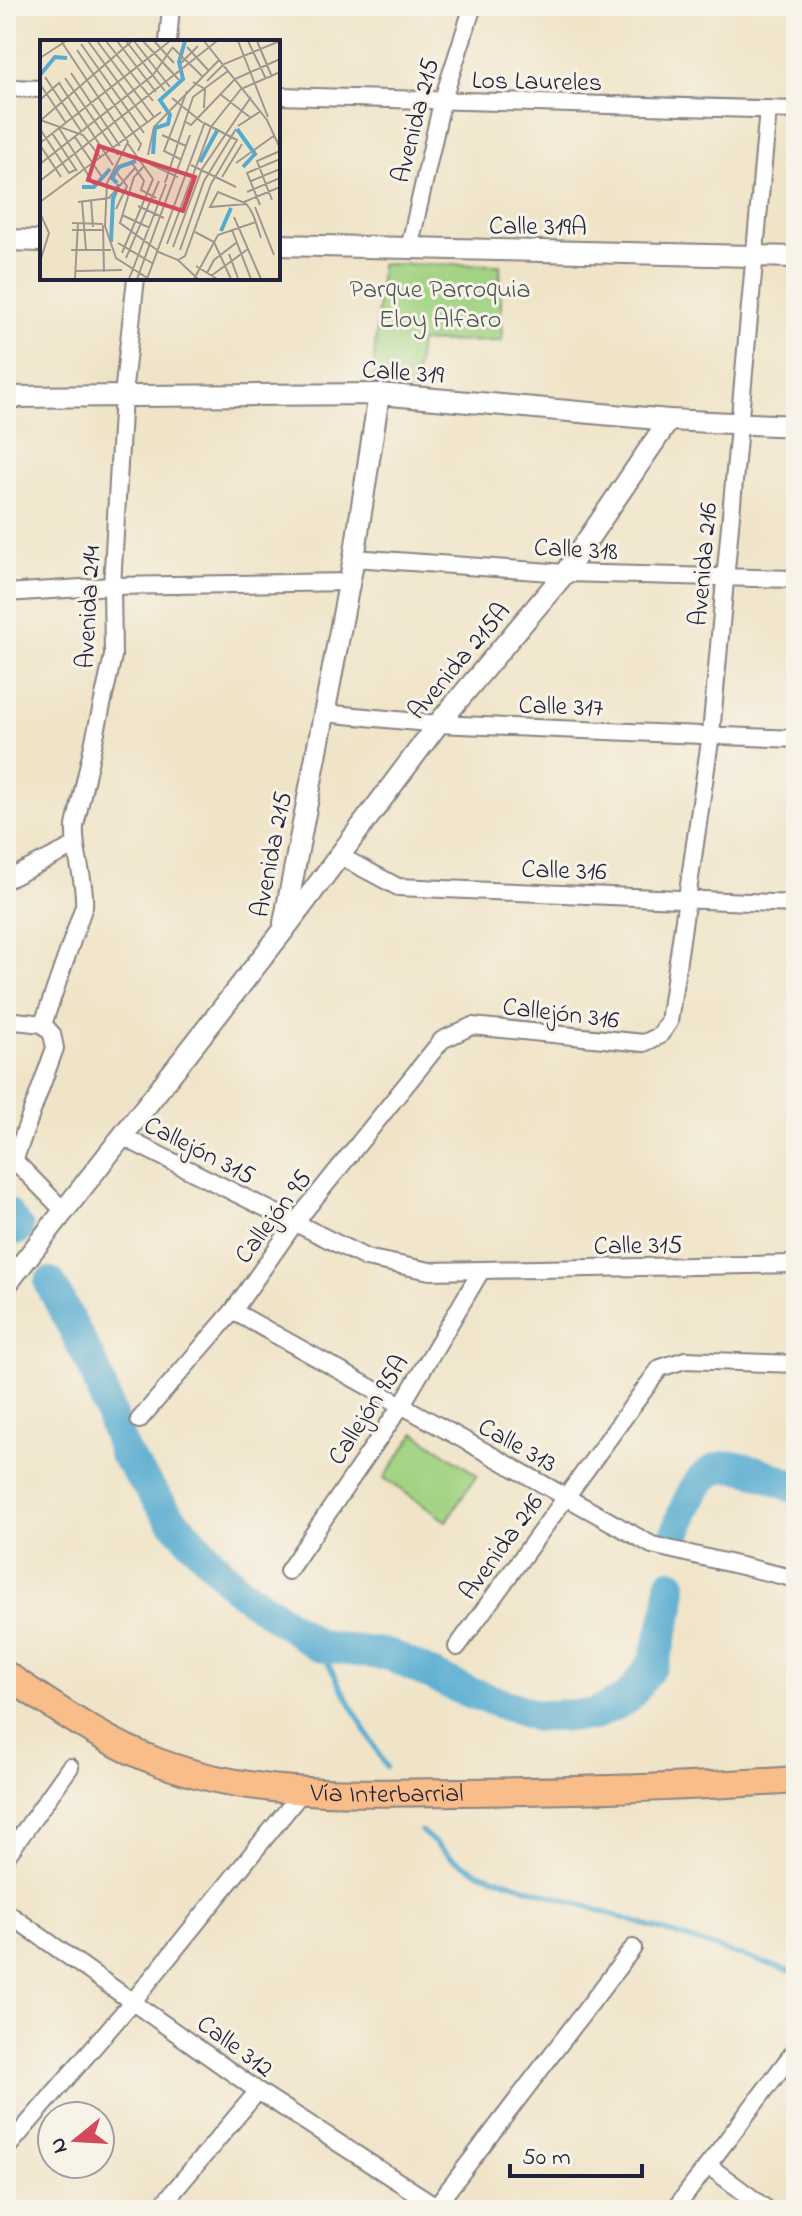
<svg xmlns="http://www.w3.org/2000/svg" width="802" height="2216" viewBox="0 0 802 2216" font-family="'Indie Flower',sans-serif">
<style>
.green{fill:#a1d382;stroke:#627a5e;stroke-width:2}
.lines{fill:none;stroke-linecap:round;stroke-linejoin:round}
.stream{stroke:#54abd0;stroke-width:5}
.river{stroke:#54abd0;stroke-width:32}
.minor-casing{stroke:#898382;stroke-width:20}
.tertiary-casing{stroke:#898382;stroke-width:24}
.primary-casing{stroke:#898382;stroke-width:30}
.minor{stroke:#fff;stroke-width:16}
.tertiary{stroke:#fff;stroke-width:20}
.primary{stroke:#f8bd89;stroke-width:26}
.labels{text-anchor:middle;stroke-width:6;stroke-linejoin:round;paint-order:stroke}
.street-label{font-size:26px;fill:#22223b;stroke:#f7f3e8}
.park-label{font-size:26px;fill:#485750;stroke:#f7f3e8}
.inset-river{fill:none;stroke:#54abd0;stroke-width:4}
.inset-road{fill:none;stroke:#9e9690;stroke-width:2}
.view{fill:#d1495b;fill-opacity:0.15;stroke:#d1495b;stroke-width:4}
.inset-edge{fill:none;stroke:#22223b;stroke-width:4}
</style>
<rect width="100%" height="100%" fill="#f7f3e8"/>
<filter id="ink" filterUnits="userSpaceOnUse"><feTurbulence type="fractalNoise" baseFrequency=".0125" numOctaves="2"/><feDisplacementMap in="SourceGraphic" scale="16" xChannelSelector="R" yChannelSelector="G"/><feConvolveMatrix kernelMatrix="1 2 1 2 8 2 1 2 1" color-interpolation-filters="sRGB"/></filter>
<filter id="wash" filterUnits="userSpaceOnUse"><feTurbulence type="fractalNoise" baseFrequency=".006" numOctaves="4" result="noise"/><feDisplacementMap in="SourceGraphic" scale="32" xChannelSelector="R" yChannelSelector="G"/><feGaussianBlur stdDeviation="1.8" result="paint"/><feColorMatrix in="noise" values="0 0 0 0 0 0 0 0 0 0 0 0 0 0 0 0 0 1.4 0 .05"/><feComposite in="paint" operator="in"/></filter>
<g filter="url(#wash)">
<rect width="100%" height="100%" fill="#f0e4c8"/>
<g class="green">
<polygon points="381,264 500,265 502,341 420,342 414,390 372,389"/>
<polygon points="415,1433 477,1475 446,1521 384,1478"/>
</g>
<g class="lines">
<g class="stream">
<polyline points="318,1646 386,1767"/>
<polyline points="421,1831 452,1858 478,1872 796,1973"/>
</g>
<g class="river">
<polyline points="6,1213 18,1229"/>
<polyline points="50,1283 94,1368 124,1453 169,1516 236,1588 318,1646 390,1655 461,1689 537,1716 593,1715 628,1698 654,1662 670,1606 671,1584"/>
<path d="M677,1532C701,1453 726,1455 796,1488"/>
</g>
</g>
</g>
<g filter="url(#ink)">
<g class="lines">
<g class="minor-casing">
<g id="minor">
<polyline points="168,42 171,6"/>
<polyline points="6,88 42,89"/>
<polyline points="278,96 796,110"/>
<polyline points="409,249 442,102 473,6"/>
<polyline points="354,558 565,573 796,579"/>
<polyline points="6,593 112,586 349,582"/>
<polyline points="324,713 438,724 796,739"/>
<polyline points="338,855 398,887 796,904"/>
<polyline points="6,880 74,846"/>
<polyline points="6,1020 43,1024 52,1034 55,1048 14,1161"/>
<path d="M43,1024L84,906C86,878 73,854 75,826L113,656L112,586L123,395L136,278"/>
<polyline points="123,1137 366,1258 430,1271 796,1264"/>
<polyline points="8,1154 63,1210"/>
<polyline points="233,1311 652,1545 796,1579"/>
<polyline points="139,1420 233,1311 294,1224 442,1040 472,1026 644,1043 659,1036 669,1022 711,734 768,109"/>
<polyline points="288,1571 401,1406 481,1271"/>
<polyline points="457,1647 660,1368 685,1360 796,1364"/>
<polyline points="6,1857 70,1767"/>
<polyline points="6,1912 258,2091 442,2210"/>
<polyline points="6,2149 134,2000 302,1792"/>
<polyline points="710,2167 768,2210"/>
<polyline points="158,2210 258,2091"/>
<polyline points="433,2210 633,1948"/>
<polyline points="674,2210 796,2049"/>
</g>
</g>
<g class="tertiary-casing">
<g id="tertiary">
<polyline points="6,240 42,241"/>
<polyline points="278,245 796,257"/>
<polyline points="6,397 379,394 669,420 796,426"/>
<polyline points="284,923 354,558 379,394"/>
<polyline points="6,1285 283,931 438,724 565,573 669,420"/>
</g>
</g>
<g class="primary-casing">
<g id="primary">
<path id="s1" d="M6,1675C55,1707 103,1742 158,1762C254,1798 356,1793 457,1792C570,1791 683,1788 796,1780"/>
</g>
</g>
<use href="#minor" class="minor"/>
<use href="#tertiary" class="tertiary"/>
<use href="#primary" class="primary"/>
</g>
</g>
<g class="labels">
<g class="street-label">
<text transform="translate(537 80) rotate(1)" y="9">Los Laureles</text>
<text transform="translate(414 120) rotate(-76)" y="9">Avenida 215</text>
<text transform="translate(538 225) rotate(1)" y="9">Calle 319A</text>
<text transform="translate(403 371) rotate(4)" y="9">Calle 319</text>
<text transform="translate(576 548) rotate(3)" y="9">Calle 318</text>
<text transform="translate(702 564) rotate(-85)" y="9">Avenida 216</text>
<text transform="translate(87 607) rotate(-87)" y="9">Avenida 214</text>
<text transform="translate(458 660) rotate(-50)" y="9">Avenida 215A</text>
<text transform="translate(561 705) rotate(2)" y="9">Calle 317</text>
<text transform="translate(270 854) rotate(-79)" y="9">Avenida 215</text>
<text transform="translate(564 869) rotate(2)" y="9">Calle 316</text>
<text transform="translate(561 1012) rotate(7)" y="9">Callejón 316</text>
<text transform="translate(200 1149) rotate(27)" y="9">Callejón 315</text>
<text transform="translate(272 1216) rotate(-53)" y="9">Callejón 95</text>
<text transform="translate(638 1244) rotate(-1)" y="9">Calle 315</text>
<text transform="translate(367 1409) rotate(-57)" y="9">Callejón 95A</text>
<text transform="translate(518 1444) rotate(29)" y="9">Calle 313</text>
<text transform="translate(500 1546) rotate(-54)" y="9">Avenida 216</text>
<text dy="9" stroke="none"><textPath href="#s1" startOffset="408">Vía Interbarrial</textPath></text>
<text transform="translate(236 2045) rotate(36)" y="9">Calle 312</text>
</g>
<g class="park-label">
<text x="440" y="297">Parque Parroquia<tspan x="440" dy="30">Eloy Alfaro</tspan></text>
</g>
</g>
<g transform="translate(40 40)">
<rect width="240" height="240" fill="#f0e4c8"/>
<path class="inset-river" d="M0,35L15,17L27,18M197,89L215,114L203,127M113,114L115,88L128,84L130,75L120,60L143,39L139,22L145,1M160,122L178,89M77,143L72,138L79,127L96,121M42,147H54L70,129M181,191L191,168M71,202L73,159L79,144"/>
<path class="inset-road" d="M21,1L88,102L67,143L65,186L76,218L109,239M48,1L107,82M57,1L114,77M66,1L113,61M77,1L116,52M86,1L125,51M94,1L130,47M103,1L139,40M114,1L134,23M164,1L227,80L240,108M198,1L228,77M208,1L226,39M217,1L232,37M41,4L104,93M132,7L162,36M147,7L168,30M37,10L101,104L98,111M0,18L26,1M141,23L158,6M31,33L80,106M5,37L41,91M25,38L78,115M167,41L184,24L240,1M153,42L165,49L164,68M19,43L73,125M0,44L26,83M180,54L211,78M132,58L163,83M0,60L20,42M0,80L43,95L61,118M0,81L92,1M144,81L151,85L195,39L240,19M198,86L221,71M19,88L55,146M0,89L29,133L37,129M12,93L37,131M122,95L146,106M35,97L62,137M0,103L130,1M88,104L113,139M0,105L21,137M108,115L114,87L179,20M142,120L124,111L147,51M92,123L104,141L101,150L116,158M196,123L235,95M0,124L113,35L132,8M110,124L138,137M151,125L196,147M104,126L94,137L80,183L117,210M182,137L202,104M0,141L177,1M211,141L240,129M125,143L153,57L188,31M207,152L240,138M51,160L53,187M232,160L217,121L240,111M42,161L46,210M0,162L121,72M38,162L69,158L95,128M204,162L240,147M206,164L170,167L178,152L205,163L207,165L210,169L214,177L221,198M220,165L207,133L240,119M98,166L124,178M215,167L234,215M76,169L87,146L77,133M0,173L9,193L0,222M82,175L110,188M194,177L221,239M32,183L63,184M63,185L64,232M32,190H63M192,190L211,239M155,192L174,202L191,239M78,203L112,223M127,204L171,87L201,49L240,32M133,207L162,129L211,57M31,210H71M140,210L164,141L196,89M116,211L138,220L158,239M82,213L113,139M189,214L198,238M86,218L119,141M138,220L145,216L171,144L197,100L164,83M156,226L177,239M36,231L82,230M167,233L174,220L196,203M171,236L208,209M35,239L38,183M89,239L126,144M97,239L150,95M107,239L165,82M154,239L178,195L216,182"/>
<path class="view" d="M59,106L155,137L143,171L48,140Z"/>
<rect width="240" height="240" class="inset-edge"/>
</g>
<rect width="802" height="2216" fill="none" stroke="#f7f3e8" stroke-width="32"/>
<g transform="translate(76 2140) rotate(252)"><circle r="38" fill="#f7f3e8" stroke="#a29fa3" stroke-width="2"/>
<path d="M0-6L14 30L0 20L-14 30Z" fill="#d1495b"/>
<text y="-12" font-size="22" font-weight="bold" text-anchor="middle" fill="#22223b">N</text>
</g>
<path d="M510 2164v12h132v-12" fill="none" stroke="#22223b" stroke-width="4"/>
<text x="522" y="2164" font-size="24" fill="#22223b" stroke="#f7f3e8" stroke-width="6" paint-order="stroke">50 m</text>
</svg>
